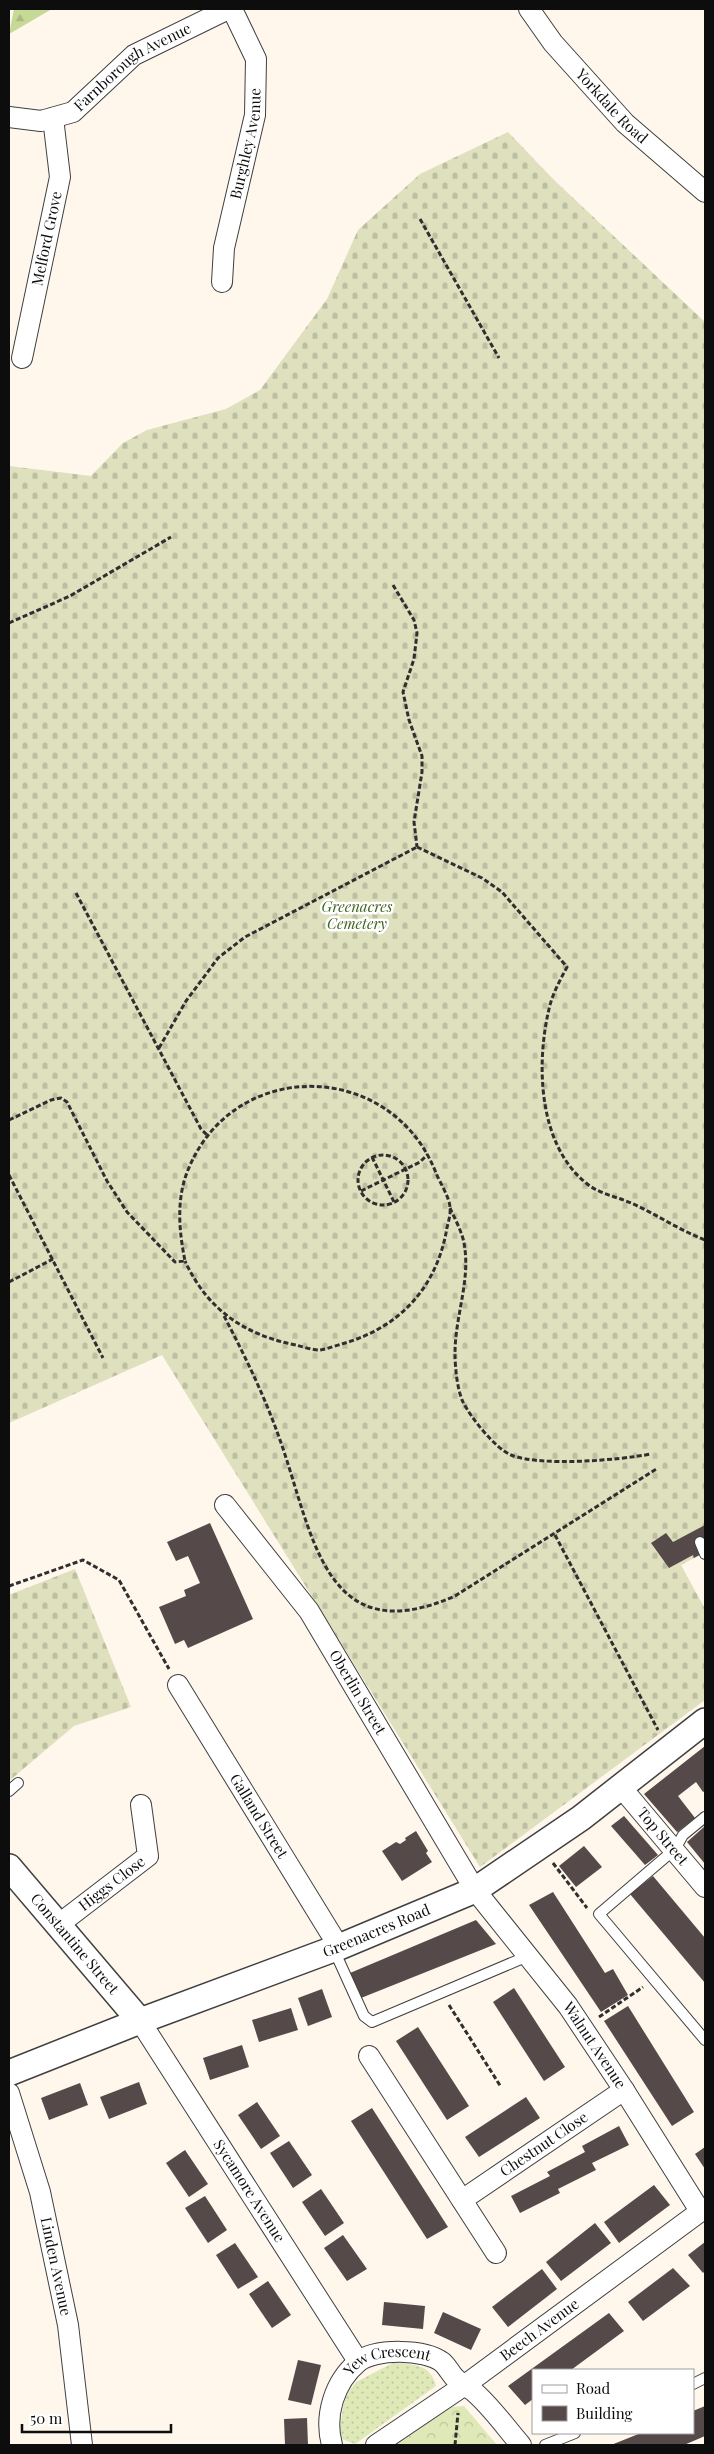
<svg xmlns="http://www.w3.org/2000/svg" width="714" height="2454" viewBox="0 0 714 2454" font-family="'Playfair Display',serif">
<style>
.grass{fill:url(#grass-dots)}
.forest{fill:url(#forest-firs)}
.cemetery{fill:url(#cemetery-stones)}
.park{fill:url(#park-crowns)}
.building{fill:#554a49}
.lines{fill:none;stroke-linecap:round;stroke-linejoin:round}
.service-casing{stroke:#404040;stroke-width:12}
.minor-casing{stroke:#404040;stroke-width:22}
.tertiary-casing{stroke:#404040;stroke-width:28}
.path{stroke:#2f2f2f;stroke-width:3;stroke-dasharray:5 2.5;stroke-linecap:butt}
.service{stroke:#fff;stroke-width:10}
.minor{stroke:#fff;stroke-width:20}
.tertiary{stroke:#fff;stroke-width:25}
.labels{text-anchor:middle;stroke-width:5;stroke-linejoin:round;paint-order:stroke}
.street-label{font-size:15px;fill:#0d0d0d;stroke:#fff}
.park-label{font-size:15px;font-style:italic;fill:#3f641e;stroke:#fff}
</style>
<defs>
<pattern id="grass-dots" width="8" height="8" patternUnits="userSpaceOnUse" patternTransform="scale(1.25)"><rect width="8" height="8" fill="#dee9b7"/><path d="M2 2h.1M6 6h.1" fill="none" stroke="#bdc79c" stroke-width="1.8" stroke-linecap="round"/></pattern>
<pattern id="forest-firs" width="22" height="20" patternUnits="userSpaceOnUse" patternTransform="scale(1.25)"><rect width="22" height="20" fill="#c6d996"/><path d="M5 1l3.5 6h-7zM16 11l3.5 6h-7z" fill="#a9b980"/></pattern>
<pattern id="cemetery-stones" width="16" height="16" patternUnits="userSpaceOnUse" patternTransform="scale(1.25)"><rect width="16" height="16" fill="#dee0be"/><path d="M2 7V4a2 2 0 0 1 4 0v3zM10 15v-3a2 2 0 0 1 4 0v3z" fill="#bdbfa2"/></pattern>
<pattern id="park-crowns" width="20" height="18" patternUnits="userSpaceOnUse" patternTransform="scale(1.25)"><rect width="20" height="18" fill="#dee9b7"/><path d="M2 6a3 3 0 1 1 6 0M12 15a3 3 0 1 1 6 0" fill="none" stroke="#bdc79c"/></pattern>
</defs>
<rect width="100%" height="100%" fill="#fff6ec"/>
<path class="grass" d="M393,2363C413,2364 431,2364 436,2386L355,2444L342,2439L339,2433L345,2397L356,2382Z"/>
<polygon class="forest" points="14,9 52,9 9,34"/>
<g class="cemetery">
<polygon points="508,132 553,179 705,322 705,1552 681,1565 705,1609 705,1700 480,1867 162,1355 9,1423 9,466 91,476 123,443 147,430 226,409 260,390 327,299 358,230 420,174"/>
<polygon points="75,1569 131,1707 74,1726 9,1781 9,1595"/>
</g>
<polygon class="park" points="464,2406 497,2445 396,2445 452,2407"/>
<g class="building">
<polygon points="210,1523 253,1619 188,1648 184,1640 175,1644 159,1607 186,1596 184,1590 200,1583 188,1556 176,1561 167,1542"/>
<polygon points="705,1525 705,1552 694,1558 693,1555 669,1568 651,1543 666,1533 673,1542"/>
<polygon points="705,1746 705,1791 703,1792 696,1782 678,1796 695,1818 677,1832 644,1794"/>
<polygon points="624,1816 658,1855 645,1865 611,1826"/>
<polygon points="705,1826 705,1864 687,1842"/>
<polygon points="416,1831 428,1851 426,1853 432,1862 402,1881 382,1851 396,1842 400,1844 406,1840 405,1838"/>
<polygon points="584,1846 602,1867 576,1887 559,1866"/>
<polygon points="653,1876 705,1938 705,1983 630,1894"/>
<polygon points="553,1892 605,1973 613,1969 628,1995 601,2012 529,1905"/>
<polygon points="476,1920 496,1944 361,1998 350,1973"/>
<polygon points="514,1988 565,2067 544,2081 493,2002"/>
<polygon points="322,1989 332,2017 308,2026 298,1998"/>
<polygon points="628,2006 694,2112 672,2126 604,2021"/>
<polygon points="291,2008 298,2030 259,2042 252,2020"/>
<polygon points="418,2027 469,2106 447,2120 396,2041"/>
<polygon points="242,2045 249,2067 210,2080 203,2058"/>
<polygon points="139,2082 147,2104 109,2119 100,2097"/>
<polygon points="80,2083 88,2105 49,2120 41,2098"/>
<polygon points="526,2097 540,2118 479,2157 465,2137"/>
<polygon points="257,2102 280,2136 261,2149 238,2115"/>
<polygon points="372,2108 448,2227 427,2239 351,2121"/>
<polygon points="619,2126 629,2145 592,2163 596,2170 558,2189 560,2193 520,2213 511,2196 550,2176 547,2172 585,2152 582,2146"/>
<polygon points="289,2141 312,2175 293,2188 270,2153"/>
<polygon points="705,2147 705,2169 695,2154"/>
<polygon points="185,2150 208,2184 189,2197 166,2163"/>
<polygon points="654,2185 670,2205 619,2243 604,2222"/>
<polygon points="321,2189 344,2223 325,2236 302,2202"/>
<polygon points="205,2196 227,2230 208,2243 185,2208"/>
<polygon points="595,2223 611,2243 561,2281 546,2262"/>
<polygon points="343,2235 367,2269 347,2281 324,2248"/>
<polygon points="705,2242 705,2271 703,2273 688,2255"/>
<polygon points="235,2243 258,2277 238,2289 216,2255"/>
<polygon points="673,2268 690,2286 643,2321 628,2302"/>
<polygon points="542,2269 557,2289 508,2327 492,2307"/>
<polygon points="268,2281 291,2315 272,2328 249,2294"/>
<polygon points="384,2302 425,2306 423,2329 382,2325"/>
<polygon points="443,2312 481,2329 471,2350 434,2333"/>
<polygon points="609,2313 624,2331 571,2370 533,2370 533,2399 525,2405 508,2386"/>
<polygon points="298,2360 321,2365 311,2405 288,2400"/>
<polygon points="705,2406 705,2436 684,2445 611,2445 641,2433 693,2433 693,2411"/>
<polygon points="307,2418 308,2445 285,2445 284,2419"/>
</g>
<g class="lines">
<g class="service-casing">
<g id="service">
<polyline points="700,1542 705,1554"/>
<polyline points="9,1791 18,1783"/>
<polyline points="705,1817 683,1835 675,1849 599,1914 705,2040"/>
<polyline points="334,1950 364,2016 372,2022 528,1956"/>
<polyline points="693,2384 705,2378"/>
<polyline points="545,2445 575,2433"/>
</g>
</g>
<g class="minor-casing">
<g id="minor">
<path id="s1" d="M529,9L553,43L625,123L705,192"/>
<path id="s2" d="M9,117L41,121L73,112L134,55L228,9"/>
<path id="s3" d="M222,282L224,248L255,115L256,59L232,9"/>
<path id="s4" d="M22,358L60,177L53,118"/>
<path id="s5" d="M225,1505L309,1611L475,1890L568,2006L624,2090L700,2211"/>
<path id="s6" d="M178,1685L339,1947"/>
<path id="s7" d="M620,1786L705,1887"/>
<path id="s8" d="M58,1925L148,1856L141,1805"/>
<path id="s9" d="M140,2021L358,2361"/>
<polyline points="369,2056 496,2253"/>
<path id="s10" d="M9,2093L40,2192L68,2325L82,2445"/>
<path id="s11" d="M462,2200L624,2090"/>
<path id="s12" d="M332,2445C324,2416 334,2382 358,2362C375,2348 425,2349 442,2362C448,2367 451,2375 457,2380C462,2384 468,2387 473,2391C491,2406 506,2428 521,2445"/>
<path id="s13" d="M376,2445L465,2385L705,2208"/>
</g>
</g>
<g class="tertiary-casing">
<g id="tertiary">
<path id="s14" d="M9,1867L140,2021"/>
<path id="s15" d="M9,2073L140,2021L339,1947L475,1890L581,1818L705,1721"/>
</g>
</g>
<g class="path">
<polyline points="420,219 499,358"/>
<polyline points="393,585 414,620 417,633 414,659 403,692 409,720 422,756 422,772 414,822 417,847"/>
<polyline points="9,623 70,596 171,537"/>
<path d="M417,847L482,878L502,892L567,967C560,980 552,995 549,1009C536,1064 538,1144 586,1183C599,1194 615,1196 631,1203C656,1214 679,1230 705,1240"/>
<polyline points="76,893 201,1129 207,1135"/>
<polyline points="159,1048 186,1001 218,958 245,937 417,847"/>
<path d="M9,1120L51,1100L61,1098L67,1102L107,1181L127,1212L175,1262L185,1261C179,1231 176,1199 188,1170C234,1056 392,1060 436,1173C440,1183 450,1198 450,1208C451,1216 447,1225 446,1233C435,1289 399,1327 345,1343C337,1345 328,1349 320,1350C313,1350 303,1347 296,1345C244,1335 207,1309 185,1261"/>
<circle cx="383" cy="1180" r="25"/>
<polyline points="372,1157 394,1202"/>
<polyline points="9,1175 103,1358"/>
<polyline points="361,1191 420,1162 428,1154"/>
<path d="M450,1208C455,1219 462,1232 464,1243C471,1280 455,1316 455,1353C455,1367 457,1389 463,1402C471,1418 495,1448 511,1455C541,1467 619,1460 651,1454"/>
<polyline points="9,1282 53,1259"/>
<path d="M224,1316C245,1356 265,1397 280,1440C313,1532 323,1654 455,1596L658,1468"/>
<polyline points="555,1535 658,1730"/>
<polyline points="9,1586 83,1560 119,1580 169,1669"/>
<polyline points="553,1863 587,1908"/>
<polyline points="449,2005 501,2087"/>
<polyline points="599,2017 643,1987"/>
<polyline points="455,2445 458,2413"/>
</g>
<use href="#service" class="service"/>
<use href="#minor" class="minor"/>
<use href="#tertiary" class="tertiary"/>
</g>
<g class="labels">
<g class="street-label">
<text dy="5" stroke="none"><textPath href="#s2" startOffset="141">Farnborough Avenue</textPath></text>
<text dy="5" stroke="none"><textPath href="#s1" startOffset="128">Yorkdale Road</textPath></text>
<text dy="5" stroke="none"><textPath href="#s3" startOffset="141">Burghley Avenue</textPath></text>
<text dy="5" stroke="none"><textPath href="#s4" startOffset="122">Melford Grove</textPath></text>
<text dy="5" stroke="none"><textPath href="#s5" startOffset="230">Oberlin Street</textPath></text>
<text dy="5" stroke="none"><textPath href="#s6" startOffset="154">Galland Street</textPath></text>
<text dy="5" stroke="none"><textPath href="#s7" startOffset="66">Top Street</textPath></text>
<text dy="5" stroke="none"><textPath href="#s8" startOffset="68">Higgs Close</textPath></text>
<text dy="5" stroke="none"><textPath href="#s15" startOffset="394">Greenacres Road</textPath></text>
<text dy="5" stroke="none"><textPath href="#s14" startOffset="101">Constantine Street</textPath></text>
<text dy="5" stroke="none"><textPath href="#s5" startOffset="656">Walnut Avenue</textPath></text>
<text dy="5" stroke="none"><textPath href="#s11" startOffset="99">Chestnut Close</textPath></text>
<text dy="5" stroke="none"><textPath href="#s9" startOffset="202">Sycamore Avenue</textPath></text>
<text dy="5" stroke="none"><textPath href="#s10" startOffset="180">Linden Avenue</textPath></text>
<text dy="5" stroke="none"><textPath href="#s13" startOffset="200">Beech Avenue</textPath></text>
<text dy="5" stroke="none"><textPath href="#s12" startOffset="121">Yew Crescent</textPath></text>
</g>
<g class="park-label">
<text x="357" y="912">Greenacres<tspan x="357" dy="17">Cemetery</tspan></text>
</g>
</g>
<rect width="714" height="2454" fill="none" stroke="#0d0d0d" stroke-width="20"/>
<rect x="532" y="2369" width="162" height="65" fill="#ffffff" stroke="#9e9e9e"/>
<rect x="542" y="2385" width="25" height="8" fill="#ffffff" stroke="#9e9e9e"/>
<text x="576" y="2394" font-size="15" fill="#0d0d0d">Road</text>
<rect x="542" y="2406" width="25" height="15" fill="#554a49" stroke="#9e9e9e"/>
<text x="576" y="2419" font-size="15" fill="#0d0d0d">Building</text>
<path d="M22 2424v8h149v-8" fill="none" stroke="#0d0d0d" stroke-width="2.5"/>
<text x="30" y="2424" font-size="15" fill="#0d0d0d" stroke="#ffffff" stroke-width="4" paint-order="stroke">50 m</text>
</svg>
